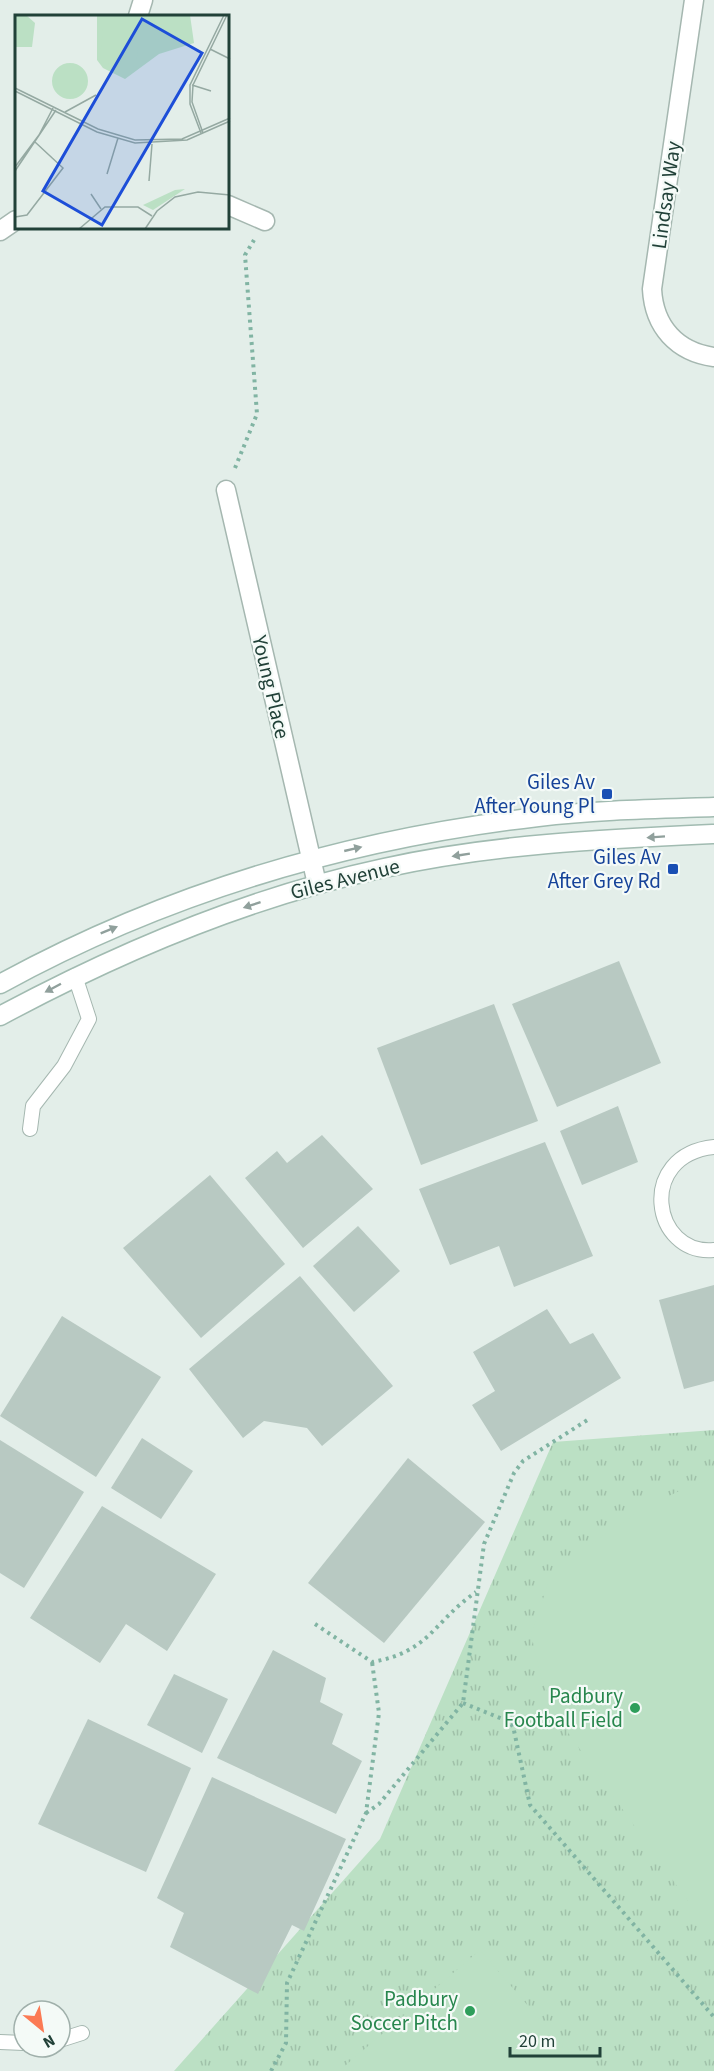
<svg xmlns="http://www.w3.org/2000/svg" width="714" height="2071" viewBox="0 0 714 2071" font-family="'Source Sans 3',sans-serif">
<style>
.park{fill:url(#park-tufts)}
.pitch{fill:#bbe0c4}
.building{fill:#b8c9c2}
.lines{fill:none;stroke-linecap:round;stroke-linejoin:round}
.lane-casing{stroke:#a5b7b0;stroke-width:16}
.street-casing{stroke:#a5b7b0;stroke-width:21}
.secondary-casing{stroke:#a1bbb1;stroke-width:21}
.path{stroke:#81b4a3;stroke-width:4;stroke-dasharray:3 4.5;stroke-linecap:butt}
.lane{stroke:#fff;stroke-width:14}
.street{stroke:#fff;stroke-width:18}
.secondary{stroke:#fff;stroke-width:18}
.oneway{fill:#90a09c}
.transit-dot{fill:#1a4fb4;stroke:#f4faf7;stroke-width:2}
.leisure-dot{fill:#2e9e5b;stroke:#f4faf7;stroke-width:2}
.labels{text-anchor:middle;stroke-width:4.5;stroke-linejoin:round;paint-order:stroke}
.street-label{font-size:21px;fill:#214138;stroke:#f4faf7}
.transit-label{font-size:21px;fill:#164399;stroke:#f4faf7;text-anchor:end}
.leisure-label{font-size:21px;fill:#27864d;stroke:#f4faf7;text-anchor:end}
.inset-road{fill:none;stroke:#95a9a2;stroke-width:1.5}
.view{fill:#1d4ed8;fill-opacity:0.15;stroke:#1d4ed8;stroke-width:3}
.inset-edge{fill:none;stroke:#214138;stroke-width:3}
</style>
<defs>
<pattern id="park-tufts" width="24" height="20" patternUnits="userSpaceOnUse" patternTransform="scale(1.5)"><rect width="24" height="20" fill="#bbe0c4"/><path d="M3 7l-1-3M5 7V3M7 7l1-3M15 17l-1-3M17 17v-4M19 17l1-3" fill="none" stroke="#a0c1a9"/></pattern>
</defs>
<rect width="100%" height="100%" fill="#e3eee9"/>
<polygon class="park" points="714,1430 714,2071 174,2071 380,1839 553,1442"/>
<g class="pitch">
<polygon points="714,1478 714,1929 694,1910 569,1734 542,1681 531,1634 548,1584 585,1548 641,1510 687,1487"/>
<polygon points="480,1950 584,2071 339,2071"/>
</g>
<g class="building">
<polygon points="619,961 661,1063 557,1107 512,1004"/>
<polygon points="494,1004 538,1121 421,1165 377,1048"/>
<polygon points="618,1106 638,1162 582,1185 560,1131"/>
<polygon points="322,1135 373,1189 303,1248 245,1178 277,1151 287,1163"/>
<polygon points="545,1142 593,1256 514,1287 499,1246 450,1265 419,1189"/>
<polygon points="210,1175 285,1264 201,1338 123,1248"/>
<polygon points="358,1226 400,1271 354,1312 313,1266"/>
<polygon points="300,1276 393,1386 322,1446 307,1428 264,1421 243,1438 189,1369"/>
<polygon points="714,1285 714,1381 684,1389 659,1300"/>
<polygon points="547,1309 570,1344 593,1333 621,1378 501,1451 472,1405 495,1391 473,1352"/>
<polygon points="62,1316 161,1377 96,1477 0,1416"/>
<polygon points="142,1438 193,1471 161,1519 111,1488"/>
<polygon points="0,1440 84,1492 24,1588 0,1573"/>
<polygon points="408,1458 485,1522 384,1643 308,1583"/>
<polygon points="102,1506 216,1574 167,1651 126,1624 100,1663 30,1618"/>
<polygon points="273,1650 326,1678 320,1702 343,1714 332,1744 362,1761 336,1814 217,1758"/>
<polygon points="174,1674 228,1699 202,1753 147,1725"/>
<polygon points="88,1719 191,1768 146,1872 38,1824"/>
<polygon points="212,1777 346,1839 304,1931 292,1925 258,1994 170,1947 184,1913 157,1898"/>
</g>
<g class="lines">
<g class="lane-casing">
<g id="lane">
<polyline points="30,1129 33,1106 64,1066 89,1019 75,976"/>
<path d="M714,1147C636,1155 652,1256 714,1250"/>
<polyline points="60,2040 82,2033"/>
<polyline points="0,2042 24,2043"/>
</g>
</g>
<g class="street-casing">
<g id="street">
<path d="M694,0L652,289C654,327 677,352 714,357"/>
<polyline points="138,16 143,0"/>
<polyline points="228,205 265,221"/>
<polyline points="0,231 16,220"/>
<polyline points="226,490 317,884"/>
</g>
</g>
<g class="secondary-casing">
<g id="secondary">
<path d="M0,984C166,893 349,839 538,817C596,810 655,809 714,807"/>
<path d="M0,1016C121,951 249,897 384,868C492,844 604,839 714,834"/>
</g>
</g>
<g class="path">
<polyline points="235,468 257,414 245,255 254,240"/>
<path d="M315,1624L372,1662C430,1652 433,1622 476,1592"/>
<polyline points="463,1703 505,1720 513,1726 530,1805 714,2017"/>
<polyline points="366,1813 379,1804 463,1703 484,1544 514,1473 523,1461 589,1419"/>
<polyline points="271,2071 286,2043 287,1983 366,1813 379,1713 372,1662"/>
</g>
<use href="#lane" class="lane"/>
<use href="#street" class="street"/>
<use href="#secondary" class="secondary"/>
</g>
<defs><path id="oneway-solid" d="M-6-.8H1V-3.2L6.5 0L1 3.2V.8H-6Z" transform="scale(1.5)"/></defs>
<g class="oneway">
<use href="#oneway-solid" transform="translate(656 837) rotate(176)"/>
<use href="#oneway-solid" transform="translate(353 849) rotate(-13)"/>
<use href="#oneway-solid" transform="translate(461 855) rotate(171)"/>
<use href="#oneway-solid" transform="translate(252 905) rotate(162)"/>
<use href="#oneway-solid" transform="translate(109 930) rotate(-22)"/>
<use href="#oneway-solid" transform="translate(53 988) rotate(152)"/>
</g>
<g class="transit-dot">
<rect x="601" y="788" width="12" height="12" rx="3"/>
<rect x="667" y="863" width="12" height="12" rx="3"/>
</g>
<g class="leisure-dot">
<circle cx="635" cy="1708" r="6"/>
<circle cx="470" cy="2011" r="6"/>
</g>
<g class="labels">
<g class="street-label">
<text transform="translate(666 195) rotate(-82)" y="7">Lindsay Way</text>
<text transform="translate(271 687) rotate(77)" y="7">Young Place</text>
<text transform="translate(345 879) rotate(-14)" y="7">Giles Avenue</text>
</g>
<g class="transit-label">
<text x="595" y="789">Giles Av<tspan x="595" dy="24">After Young Pl</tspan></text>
<text x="661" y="864">Giles Av<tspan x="661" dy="24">After Grey Rd</tspan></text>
</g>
<g class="leisure-label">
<text x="623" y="1703">Padbury<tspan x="623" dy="24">Football Field</tspan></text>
<text x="458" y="2006">Padbury<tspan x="458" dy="24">Soccer Pitch</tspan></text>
</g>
</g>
<g transform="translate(15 15)">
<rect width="214" height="214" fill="#e3eee9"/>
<path d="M0,0H11L20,8L17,32H0ZM82,0H175L179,28L144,39L110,64L88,53L82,45ZM170,174L138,195L128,190L160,175Z" fill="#bbe0c4"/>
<path d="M136,0H165L168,20L141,25ZM99,2L114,5L120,13L123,39L118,53H98L85,41L88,14ZM37 66a18 18 0 1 1 36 0a18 18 0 1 1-36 0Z" fill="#bbe0c4"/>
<path class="inset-road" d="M195,34L215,44M177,70L196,76M0,73L83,114L120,125L167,124L215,103M0,76L82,117L120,128L172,125L215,106M50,97L81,80M186,118L175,89V70L209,0M188,118L177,87L178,70L212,0M0,152L24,120L38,93M0,156L41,95M92,159L103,123M134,166L137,129M76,179L86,194M0,202L12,200L48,153L20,127M64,214L90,192H123L137,201M130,214L142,196L160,182L183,177L215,180"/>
<path class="view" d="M127,4L187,38L87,210L28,176Z"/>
<rect width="214" height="214" class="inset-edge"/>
</g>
<g transform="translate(42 2029) rotate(150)"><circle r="28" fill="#f4faf7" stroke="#a0b0ab" stroke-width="1.5"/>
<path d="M0-4.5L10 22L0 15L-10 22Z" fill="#fb7a54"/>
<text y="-9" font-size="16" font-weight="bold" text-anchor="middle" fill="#214138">N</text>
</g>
<path d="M510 2047v9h90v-9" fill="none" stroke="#214138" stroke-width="3"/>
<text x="519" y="2047" font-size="18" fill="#214138" stroke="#f4faf7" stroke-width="4.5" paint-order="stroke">20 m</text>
</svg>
